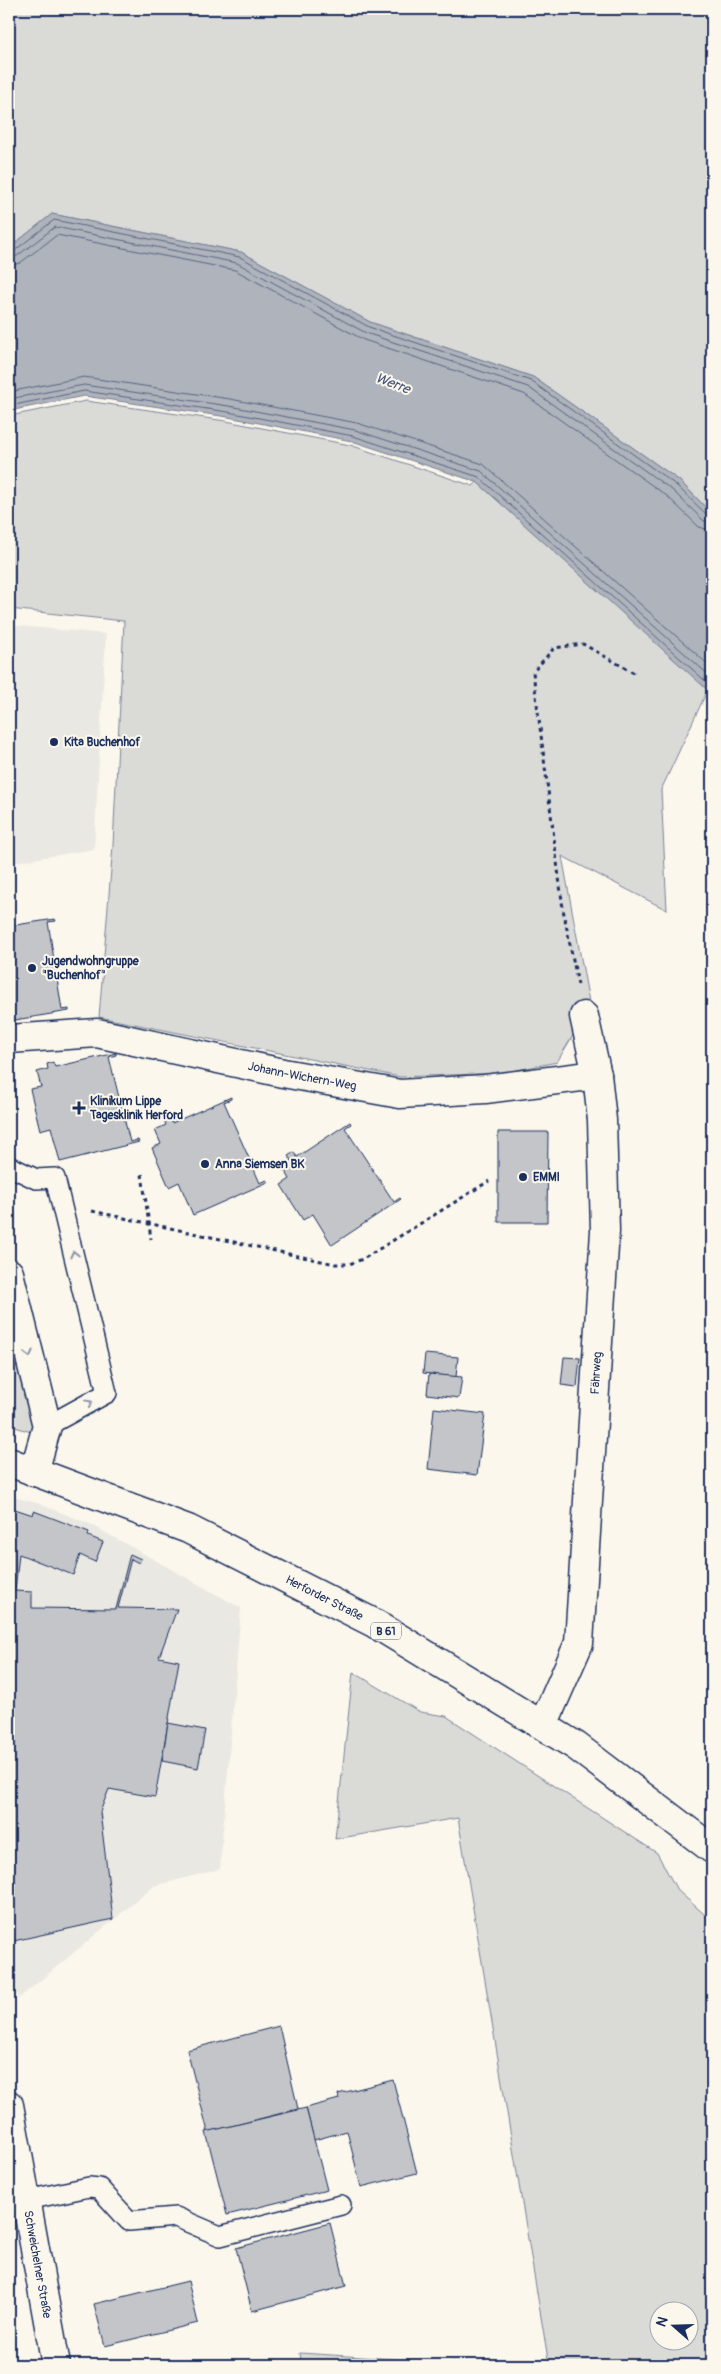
<svg xmlns="http://www.w3.org/2000/svg" width="721" height="2374" viewBox="0 0 721 2374" font-family="Pangolin,sans-serif">
<style>
.built{fill:#eae8e2}
.green{fill:#dadad7;stroke:#7a849a;fill-rule:evenodd}
.water{fill:#afb3bb;stroke:#747e96}
.lines{fill:none;stroke-linecap:round;stroke-linejoin:round}
.shore{stroke:#566483;stroke-width:1}
.building{fill:#c3c5c9;stroke:#1b2f5e}
.service-casing{stroke:#1b2f5e;stroke-width:22}
.minor-casing{stroke:#1b2f5e;stroke-width:31}
.tertiary-casing{stroke:#1b2f5e;stroke-width:31}
.primary-casing{stroke:#1b2f5e;stroke-width:31}
.path{stroke:#1b2f5e;stroke-width:3;stroke-dasharray:4 4;stroke-linecap:butt}
.service{stroke:#fbf7ec;stroke-width:19}
.minor{stroke:#fbf7ec;stroke-width:28}
.tertiary{stroke:#fbf7ec;stroke-width:28}
.primary{stroke:#fbf7ec;stroke-width:28}
.oneway{stroke:#8b93a5}
.poi-dot{fill:#1b2f5e;stroke:#fbf7ec;stroke-width:2}
.labels{text-anchor:middle;stroke-width:4;stroke-linejoin:round;paint-order:stroke}
.shield{fill:#fbf7ec;stroke:#5e6b89;stroke-width:1}
.shield-label{font-size:11px;font-weight:bold;fill:#1b2f5e}
.poi-label{font-size:12px;font-weight:bold;fill:#1b2f5e;stroke:#fbf7ec;text-anchor:start}
.street-label{font-size:12px;fill:#1b2f5e;stroke:#fbf7ec}
.water-label{font-size:14px;font-style:italic;fill:#47577a;stroke:#fbf7ec}
</style>
<rect width="100%" height="100%" fill="#fbf7ec"/>
<filter id="ink" filterUnits="userSpaceOnUse"><feTurbulence type="fractalNoise" baseFrequency=".02" numOctaves="2"/><feDisplacementMap in="SourceGraphic" scale="10" xChannelSelector="R" yChannelSelector="G"/><feConvolveMatrix kernelMatrix="1 2 1 2 8 2 1 2 1" color-interpolation-filters="sRGB"/></filter>
<g filter="url(#ink)">
<g class="built">
<polygon points="9,625 106,634 94,849 9,863"/>
<polygon points="9,1496 37,1503 90,1524 241,1608 220,1869 154,1886 18,1999 9,1955"/>
</g>
<g class="green">
<polygon points="9,9 712,9 712,514 680,481 533,377 370,322 241,252 52,214 9,248"/>
<polygon points="86,401 226,421 350,445 473,486 477,482 708,689 661,790 667,910 562,856 590,1007 557,1062 502,1073 400,1077 99,1017 113,845 124,621 9,609 9,416"/>
<polygon points="9,1326 34,1433 9,1425"/>
<path d="M353,1672L420,1712L446,1716L657,1853L677,1890L712,1921V2365H549L458,1818L335,1839ZM658,2312H688V2342H658Z"/>
<polygon points="300,2353 487,2365 302,2365"/>
</g>
<polygon class="water" points="52,214 241,252 370,322 533,377 680,481 712,514 712,694 477,482 352,441 228,417 84,396 9,411 9,248"/>
<g class="lines">
<g class="shore">
<polyline points="9,252 14,251 54,220 240,257 369,327 531,381 676,485 707,515 712,517"/>
<polyline points="9,258 17,256 55,227 237,263 366,333 528,387 672,490 704,521 712,523"/>
<polyline points="9,266 20,263 57,235 235,270 364,340 524,394 667,496 699,527 712,531"/>
<polyline points="9,392 84,377 230,399 357,423 483,464 712,668"/>
<polyline points="9,399 84,385 229,406 355,430 481,471 712,678"/>
<polyline points="9,406 84,391 228,412 353,436 479,477 712,687"/>
</g>
</g>
<g class="building">
<polygon points="55,919 56,921 48,922 62,1010 69,1009 69,1011 9,1021 9,926"/>
<polygon points="116,1053 116,1055 109,1057 130,1142 138,1140 139,1142 60,1162 51,1127 40,1130 30,1089 41,1087 37,1072 48,1069 47,1064 53,1062 55,1067"/>
<polygon points="231,1097 231,1099 224,1102 260,1183 267,1180 268,1182 193,1215 179,1182 169,1187 152,1148 161,1144 155,1130 166,1125 164,1120 170,1117 172,1123"/>
<polygon points="350,1122 351,1124 345,1128 394,1202 400,1198 401,1199 332,1245 313,1214 303,1220 281,1185 290,1179 282,1166 291,1160 288,1156 294,1152 297,1157"/>
<polygon points="498,1132 548,1132 547,1222 498,1222"/>
<polygon points="425,1354 458,1357 456,1377 423,1373"/>
<polygon points="564,1357 580,1358 577,1387 561,1385"/>
<polygon points="429,1374 462,1377 459,1398 427,1394"/>
<polygon points="434,1408 485,1414 477,1475 428,1469"/>
<polygon points="9,1507 33,1515 34,1511 89,1532 88,1536 103,1542 95,1562 80,1555 73,1575 19,1554 15,1591 32,1592 32,1608 116,1609 130,1554 141,1559 139,1563 131,1559 118,1608 177,1609 159,1657 179,1661 155,1797 109,1789 100,1812 113,1919 9,1942"/>
<polygon points="168,1723 205,1730 198,1768 162,1761"/>
<polygon points="279,2026 298,2109 208,2132 187,2050"/>
<polygon points="393,2080 417,2173 361,2187 347,2131 314,2140 306,2108 339,2099 338,2094"/>
<polygon points="306,2108 327,2190 227,2215 206,2132"/>
<polygon points="330,2223 346,2286 252,2311 236,2248"/>
<polygon points="188,2281 198,2323 105,2346 94,2304"/>
</g>
<g class="lines">
<g class="service-casing">
<g id="service">
<polyline points="9,1166 36,1179 55,1178 107,1393 47,1426"/>
<polyline points="27,2200 89,2187 99,2188 129,2221 176,2217 220,2236 341,2205"/>
</g>
</g>
<g class="minor-casing">
<g id="minor">
<path id="s1" d="M9,1039L97,1033L283,1073L400,1094L485,1089L597,1075"/>
<polyline points="9,1273 47,1426 34,1472"/>
<path id="s2" d="M543,1725L579,1643L605,1231L602,1120L597,1075L584,1016"/>
</g>
</g>
<g class="tertiary-casing">
<g id="tertiary">
<path id="s3" d="M9,2105L56,2365"/>
</g>
</g>
<g class="primary-casing">
<g id="primary">
<path id="s4" d="M9,1462L188,1529L374,1623L576,1746L712,1849"/>
</g>
</g>
<g class="path">
<polyline points="578,985 563,909 533,672 554,648 583,644 634,673"/>
<polyline points="142,1174 151,1239"/>
<polyline points="92,1211 335,1264 349,1264 363,1259 489,1181"/>
</g>
<use href="#service" class="service"/>
<use href="#minor" class="minor"/>
<use href="#tertiary" class="tertiary"/>
<use href="#primary" class="primary"/>
</g>
<defs><path id="oneway-chevron" d="M-2-3.5L2.5 0L-2 3.5" fill="none" stroke-width="1.6" stroke-linecap="round" stroke-linejoin="round" transform="scale(1.25)"/></defs>
<g class="oneway">
<use href="#oneway-chevron" transform="translate(74 1254) rotate(-103)"/>
<use href="#oneway-chevron" transform="translate(29 1354) rotate(76)"/>
<use href="#oneway-chevron" transform="translate(89 1403) rotate(-29)"/>
</g>
</g>
<g class="poi-dot">
<circle cx="54" cy="742" r="5"/>
<circle cx="32" cy="968" r="5"/>
<path d="M76.5 1100.5h5v5h5v5h-5v5h-5v-5h-5v-5h5z"/>
<circle cx="205" cy="1164" r="5"/>
<circle cx="523" cy="1177" r="5"/>
</g>
<g class="labels">
<rect class="shield" x="371" y="1622.5" width="30" height="17" rx="4"/>
<g class="shield-label">
<text x="386" y="1635">B 61</text>
</g>
<g class="poi-label">
<text x="64" y="746">Kita Buchenhof</text>
<text x="42" y="965">Jugendwohngruppe<tspan x="42" dy="14">"Buchenhof"</tspan></text>
<text x="90" y="1105">Klinikum Lippe<tspan x="90" dy="14">Tagesklinik Herford</tspan></text>
<text x="215" y="1168">Anna Siemsen BK</text>
<text x="533" y="1181">EMMI</text>
</g>
<g class="street-label">
<text dy="4" stroke="none"><textPath href="#s1" startOffset="298">Johann-Wichern-Weg</textPath></text>
<text dy="4" stroke="none"><textPath href="#s2" startOffset="360">Fährweg</textPath></text>
<text dy="4" stroke="none"><textPath href="#s4" startOffset="344">Herforder Straße</textPath></text>
<text dy="4" stroke="none"><textPath href="#s3" startOffset="162">Schweichelner Straße</textPath></text>
</g>
<g class="water-label">
<text transform="translate(393 383) rotate(21)" y="5">Werre</text>
</g>
</g>
<rect width="721" height="2374" fill="none" stroke="#fbf7ec" stroke-width="30"/>
<rect x="15" y="15" width="691" height="2344" fill="none" stroke="#1b2f5e" stroke-width="2" filter="url(#ink)"/>
<g transform="translate(674 2326) rotate(290)"><circle r="24" fill="#fbf7ec" stroke="#a1a7b3"/>
<path d="M0-4L9 19L0 12L-9 19Z" fill="#1b2f5e"/>
<text y="-8" font-size="14" font-weight="bold" text-anchor="middle" fill="#1b2f5e">N</text>
</g>
</svg>
